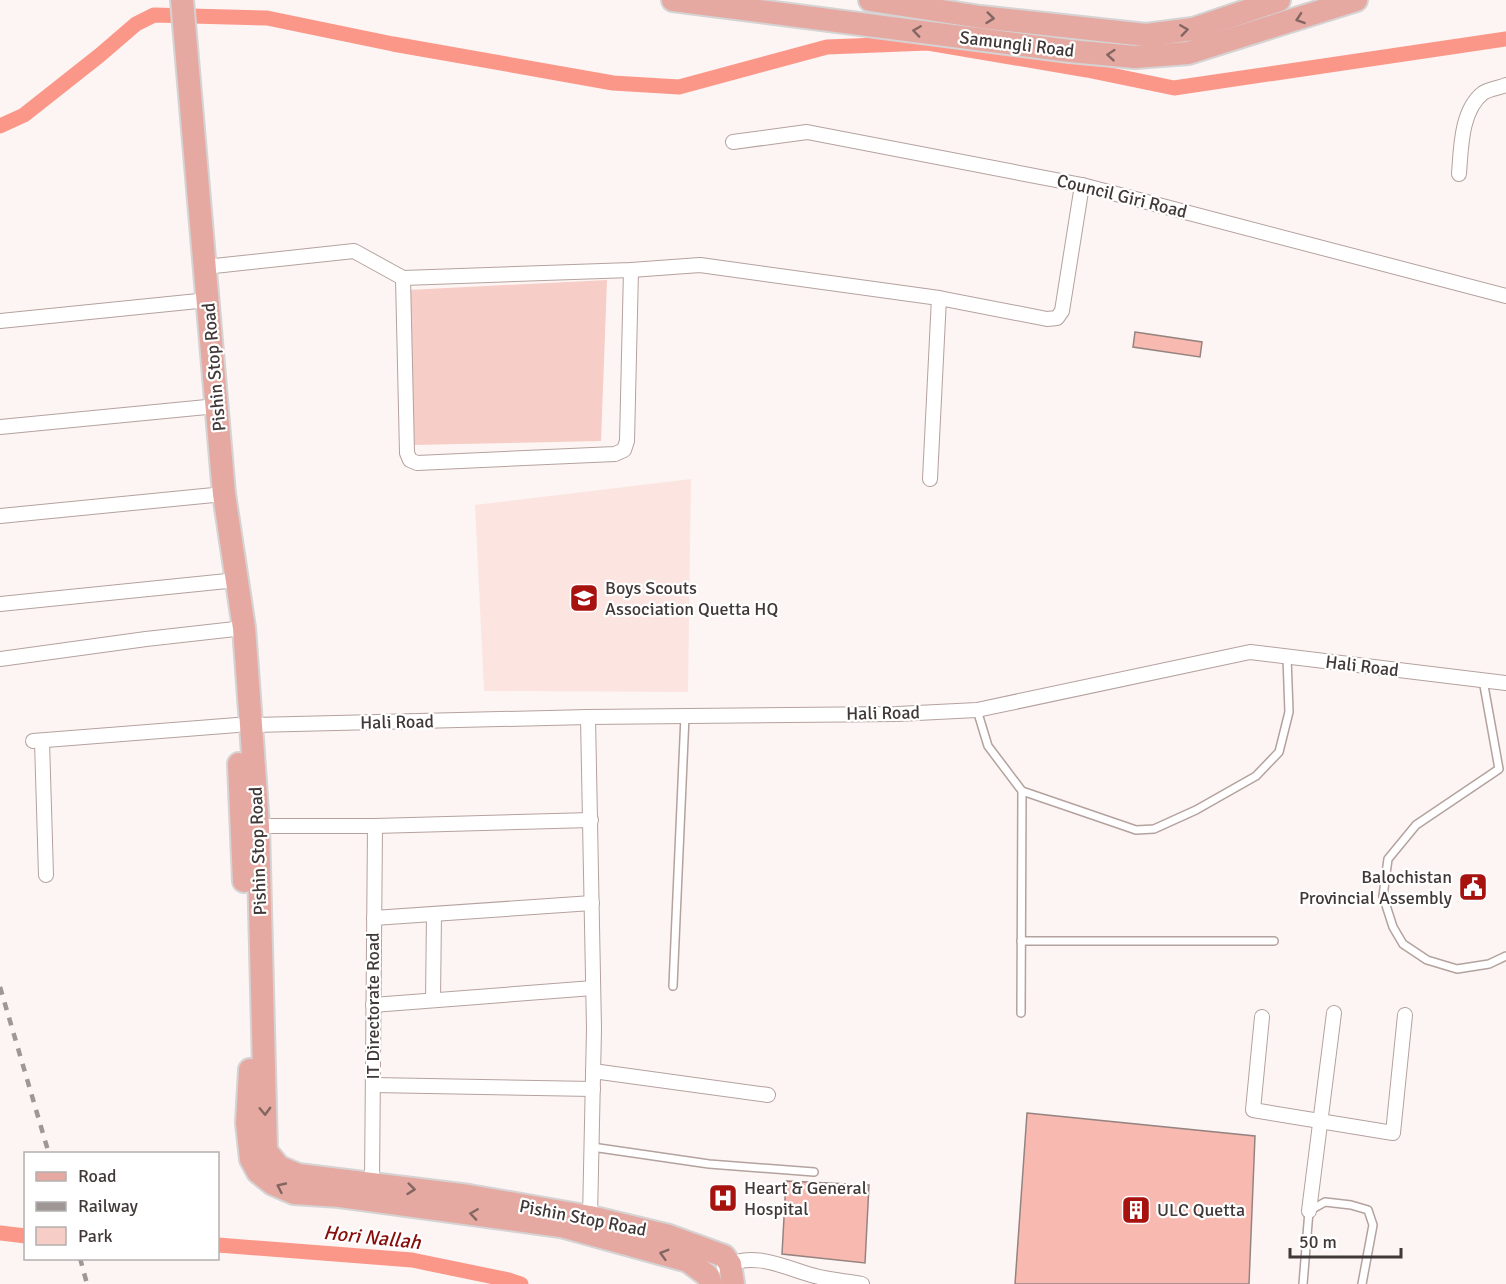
<svg xmlns="http://www.w3.org/2000/svg" width="1506" height="1284" viewBox="0 0 1506 1284" font-family="Signika,sans-serif">
<style>
.built{fill:#fce5e1}
.green{fill:#f6cdc7}
.lines{fill:none;stroke-linecap:round;stroke-linejoin:round}
.canal{stroke:#fb9789;stroke-width:15}
.building{fill:#f8bab0;stroke:#958380;stroke-width:1.5}
.lane-casing{stroke:#b4a29e;stroke-width:10}
.street-casing{stroke:#b4a29e;stroke-width:16}
.primary-casing{stroke:#d5d3d3;stroke-width:26}
.lane{stroke:#fff;stroke-width:7}
.street{stroke:#fff;stroke-width:14}
.primary{stroke:#e5a9a1;stroke-width:22}
.rail{stroke:#9f9796;stroke-width:4.5;stroke-dasharray:8 8;stroke-linecap:butt}
.oneway{stroke:#836662}
.labels{text-anchor:middle;stroke-width:4.5;stroke-linejoin:round;paint-order:stroke}
.street-label{font-size:18px;fill:#413938;stroke:#fff}
.poi-label{font-size:18px;fill:#413938;stroke:#fff;text-anchor:start}
.water-label{font-size:20px;font-style:italic;fill:#860e0b;stroke:#fff}
</style>
<rect width="100%" height="100%" fill="#fdf5f3"/>
<polygon class="built" points="691,479 688,692 484,691 475,505"/>
<polygon class="green" points="607,280 601,441 411,445 408,290"/>
<g class="lines">
<g class="canal">
<polyline points="0,126 24,115 100,55 136,24 154,15 267,18 393,44 613,83 679,87 827,47 928,43 1087,70 1174,88 1506,39"/>
<polyline points="0,1233 26,1236"/>
<polyline points="218,1245 412,1260 509,1280 521,1284"/>
</g>
</g>
<g class="building">
<polygon points="1135,332 1202,342 1200,357 1133,347"/>
<polygon points="1027,1113 1255,1136 1249,1284 1015,1284"/>
<polygon points="786,1181 869,1185 865,1263 782,1254"/>
</g>
<g class="lines">
<g class="lane-casing">
<g id="lane">
<polyline points="1483,680 1499,769 1416,825 1388,859 1383,896 1393,927 1403,944 1427,960 1457,969 1489,964 1506,956"/>
<polyline points="977,710 988,746 1022,791 1136,830 1154,829 1196,810 1256,776 1279,752 1289,712 1287,657"/>
<polyline points="1021,941 1274,941"/>
<polyline points="673,986 685,716"/>
<polyline points="1021,1013 1022,791"/>
<polyline points="592,1147 709,1164 814,1172"/>
<polyline points="1303,1284 1309,1211 1325,1202 1351,1205 1368,1210 1373,1225 1362,1284"/>
</g>
</g>
<g class="street-casing">
<g id="street">
<polyline points="733,142 807,132 1082,185 1506,296"/>
<path d="M1459,174C1461,148 1461,110 1483,93C1489,89 1499,88 1506,85"/>
<polyline points="205,267 354,251 403,278 631,270 700,265 939,298 1047,319 1057,318 1062,311 1082,185"/>
<polyline points="403,278 407,453 410,460 417,463 615,454 624,450 627,441 631,270"/>
<polyline points="0,321 208,300"/>
<polyline points="0,427 217,406"/>
<polyline points="930,479 939,298"/>
<polyline points="0,516 224,494"/>
<polyline points="0,604 237,580"/>
<polyline points="0,659 146,639 244,628"/>
<polyline points="588,717 594,1029 590,1217"/>
<polyline points="251,725 588,717 897,714 977,710 1250,652 1506,683"/>
<polyline points="33,741 237,725"/>
<polyline points="42,741 46,875"/>
<polyline points="253,826 375,826 591,820"/>
<polyline points="374,918 592,903"/>
<polyline points="433,1000 434,914"/>
<polyline points="373,1005 593,988"/>
<polyline points="1262,1017 1253,1110 1393,1133 1405,1015"/>
<polyline points="593,1071 768,1095"/>
<polyline points="373,1085 593,1089"/>
<polyline points="372,1185 375,826"/>
<polyline points="1309,1211 1334,1013"/>
<path d="M724,1267C754,1250 785,1268 815,1276C830,1280 846,1281 862,1284"/>
</g>
</g>
<g class="primary-casing">
<g id="primary">
<polyline points="182,0 224,494 244,628 251,725 258,826 266,1151 279,1167 298,1175 469,1196 590,1217 669,1236 724,1256 730,1264 733,1284"/>
<polyline points="673,0 1070,51 1135,57 1188,53 1356,0"/>
<polyline points="870,0 980,17 1146,35 1193,29 1279,0"/>
<polyline points="239,764 244,881"/>
<polyline points="250,1070 247,1123 251,1159 258,1172 273,1184 294,1193 340,1196 561,1226 688,1261 708,1276 711,1284"/>
</g>
</g>
<use href="#lane" class="lane"/>
<use href="#street" class="street"/>
<use href="#primary" class="primary"/>
<g class="rail">
<polyline points="0,987 49,1154"/>
<polyline points="80,1258 87,1284"/>
</g>
</g>
<defs><path id="oneway-chevron" d="M-2-3.5L2.5 0L-2 3.5" fill="none" stroke-width="1.6" stroke-linecap="round" stroke-linejoin="round" transform="scale(1.5)"/></defs>
<g class="oneway">
<use href="#oneway-chevron" transform="translate(990 18) rotate(6)"/>
<use href="#oneway-chevron" transform="translate(1300 19) rotate(161)"/>
<use href="#oneway-chevron" transform="translate(1184 30) rotate(-8)"/>
<use href="#oneway-chevron" transform="translate(917 31) rotate(-172)"/>
<use href="#oneway-chevron" transform="translate(1111 55) rotate(-175)"/>
<use href="#oneway-chevron" transform="translate(265 1111) rotate(88)"/>
<use href="#oneway-chevron" transform="translate(281 1187) rotate(-155)"/>
<use href="#oneway-chevron" transform="translate(411 1189) rotate(6)"/>
<use href="#oneway-chevron" transform="translate(474 1214) rotate(-172)"/>
<use href="#oneway-chevron" transform="translate(664 1254) rotate(-164)"/>
</g>
<defs>
<g id="school-square" transform="scale(1.5)"><rect x="-9" y="-9" width="18" height="18" rx="4" fill="#a7120f" stroke="#fff"/><path d="M0-5L7-2L0 1L-7-2ZM-4 1L0 2.5L4 1V4Q0 6-4 4Z" fill="#fff"/></g>
<g id="civic-square" transform="scale(1.5)"><rect x="-9" y="-9" width="18" height="18" rx="4" fill="#a7120f" stroke="#fff"/><path d="M-.6-6.5H3V-4.5H.6V-3L4-1V1h2V6H-6V1h2V-1L-.6-3ZM-1.2 2.5V6h2.4V2.5Z" fill="#fff"/></g>
<g id="hospital-square" transform="scale(1.5)"><rect x="-9" y="-9" width="18" height="18" rx="4" fill="#a7120f" stroke="#fff"/><path d="M-5-5h3v3.5h4V-5h3V5h-3V1.5h-4V5h-3Z" fill="#fff"/></g>
<g id="building-square" transform="scale(1.5)"><rect x="-9" y="-9" width="18" height="18" rx="4" fill="#a7120f" stroke="#fff"/><path d="M-4-6H4V6H1V3H-1V6H-4ZM-2.5-4.3h1.7v1.8h-1.7ZM.8-4.3h1.7v1.8H.8ZM-2.5-1h1.7V.8h-1.7ZM.8-1h1.7V.8H.8Z" fill="#fff"/></g>
</defs>
<g fill-rule="evenodd">
<use href="#school-square" x="584" y="598"/>
<use href="#civic-square" x="1473" y="887"/>
<use href="#hospital-square" x="723" y="1198"/>
<use href="#building-square" x="1136" y="1210"/>
</g>
<g class="labels">
<g class="street-label">
<text transform="translate(1017 44) rotate(7)" y="6">Samungli Road</text>
<text transform="translate(1122 196) rotate(14)" y="6">Council Giri Road</text>
<text transform="translate(214 367) rotate(-95)" y="6">Pishin Stop Road</text>
<text transform="translate(1362 666) rotate(7)" y="6">Hali Road</text>
<text transform="translate(883 713) rotate(-1)" y="6">Hali Road</text>
<text transform="translate(397 722) rotate(-1)" y="6">Hali Road</text>
<text transform="translate(258 851) rotate(-92)" y="6">Pishin Stop Road</text>
<text transform="translate(373 1006) rotate(-90)" y="6">IT Directorate Road</text>
<text transform="translate(583 1218) rotate(11)" y="6">Pishin Stop Road</text>
</g>
<g class="poi-label">
<text x="605" y="594">Boys Scouts<tspan x="605" dy="21">Association Quetta HQ</tspan></text>
<text x="1452" y="883" text-anchor="end">Balochistan<tspan x="1452" dy="21">Provincial Assembly</tspan></text>
<text x="744" y="1194">Heart &amp; General<tspan x="744" dy="21">Hospital</tspan></text>
<text x="1157" y="1216">ULC Quetta</text>
</g>
<g class="water-label">
<text transform="translate(372 1237) rotate(6)" y="7">Hori Nallah</text>
</g>
</g>
<rect x="24" y="1152" width="195" height="108" fill="#ffffff" stroke="#b3b0af" stroke-width="1.5"/>
<rect x="36" y="1172" width="30" height="9" fill="#e5a9a1" stroke="#b3b0af" stroke-width="1.5"/>
<text x="78" y="1182" font-size="18" fill="#413938">Road</text>
<rect x="36" y="1202" width="30" height="9" fill="#9f9796" stroke="#b3b0af" stroke-width="1.5"/>
<text x="78" y="1212" font-size="18" fill="#413938">Railway</text>
<rect x="36" y="1227" width="30" height="18" fill="#f6cdc7" stroke="#b3b0af" stroke-width="1.5"/>
<text x="78" y="1242" font-size="18" fill="#413938">Park</text>
<path d="M1290 1248v9h111v-9" fill="none" stroke="#413938" stroke-width="3"/>
<text x="1299" y="1248" font-size="18" fill="#413938" stroke="#ffffff" stroke-width="4.5" paint-order="stroke">50 m</text>
</svg>
